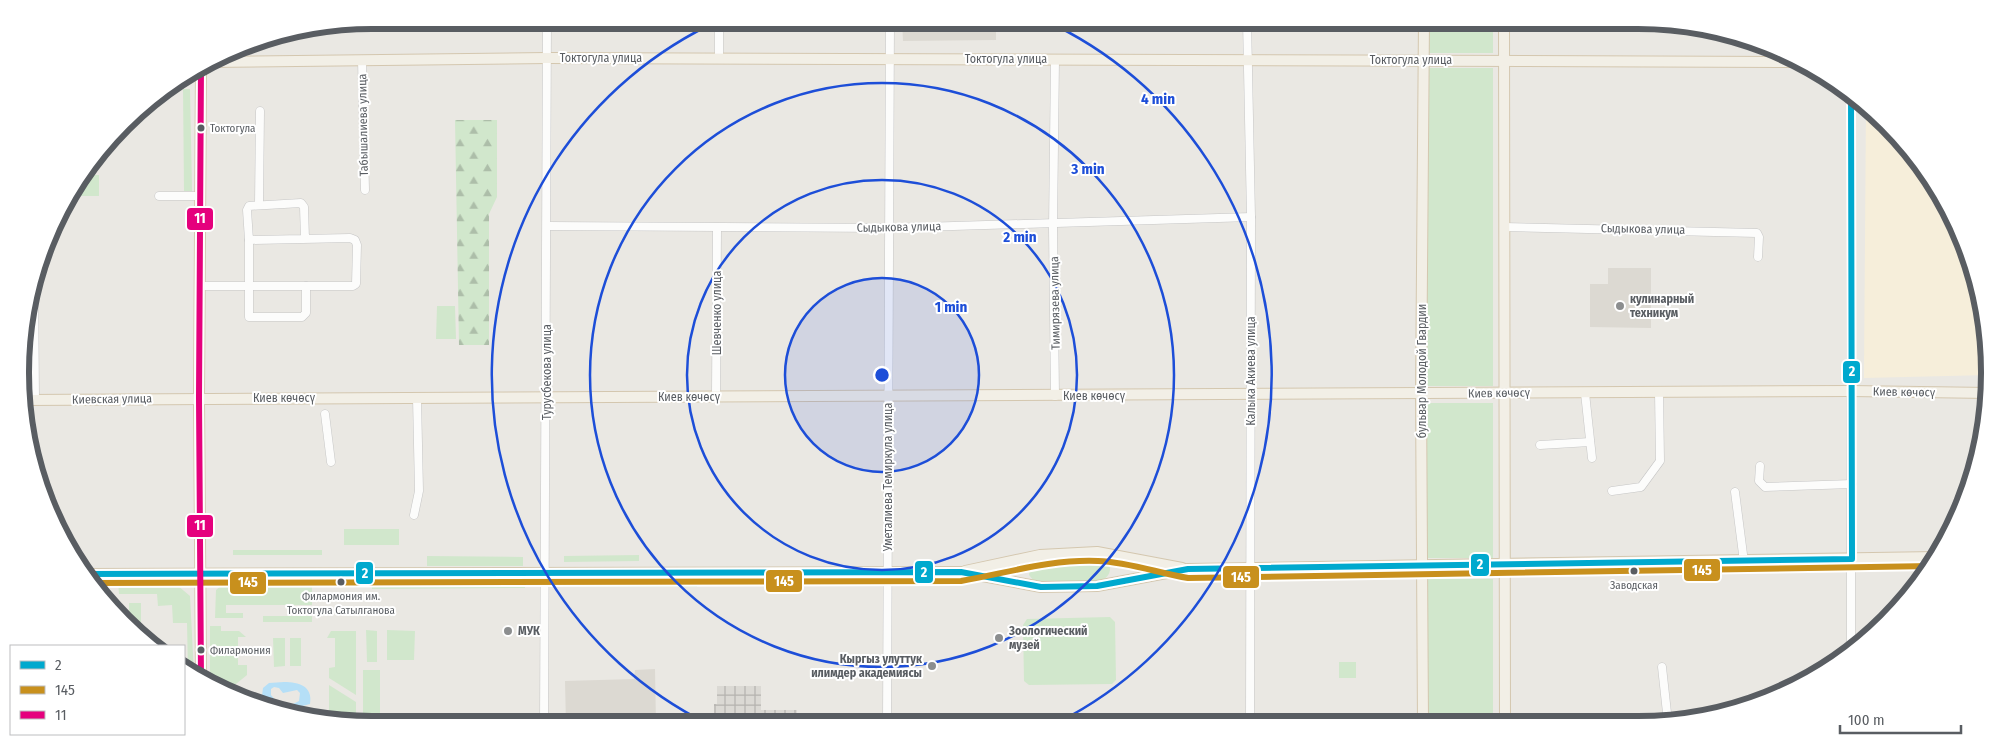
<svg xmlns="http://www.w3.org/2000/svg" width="2010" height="745" viewBox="0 0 2010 745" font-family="'Fira Sans Condensed',sans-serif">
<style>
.commercial{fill:#f6eeda}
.industrial{fill:url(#industrial-grid)}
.education{fill:#dcd9d2}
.green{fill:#d1e7cc}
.forest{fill:url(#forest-firs)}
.water{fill:#b5dff7}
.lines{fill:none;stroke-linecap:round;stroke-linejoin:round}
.minor-casing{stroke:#c6c6c6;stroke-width:9}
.major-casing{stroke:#d4c7af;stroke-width:12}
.minor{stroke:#fcfcfb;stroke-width:8}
.major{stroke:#f2efe6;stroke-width:10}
.bus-1-casing{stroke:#fff;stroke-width:10}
.bus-2-casing{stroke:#fff;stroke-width:10}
.bus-3-casing{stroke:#fff;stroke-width:10}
.bus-1{stroke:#00a9ce;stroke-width:6}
.bus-2{stroke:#c8901d;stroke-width:6}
.bus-3{stroke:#e5007d;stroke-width:6}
.ring{fill:none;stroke:#1d4ed8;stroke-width:2.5}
.bus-dot{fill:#595d62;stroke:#fff;stroke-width:2}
.poi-dot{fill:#8c8e8f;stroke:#fff;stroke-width:2}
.labels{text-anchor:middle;stroke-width:4;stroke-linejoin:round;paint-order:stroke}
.bus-label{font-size:11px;fill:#595d62;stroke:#fff;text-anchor:start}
.street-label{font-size:12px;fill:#595d62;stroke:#fff}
.poi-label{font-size:12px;font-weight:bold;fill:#595d62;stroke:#fff;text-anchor:start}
.rim{fill:none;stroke:#595d62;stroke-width:6}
.centre{fill:#1d4ed8;stroke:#fff;stroke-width:2.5}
.ring-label{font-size:15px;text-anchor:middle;font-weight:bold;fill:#1d4ed8;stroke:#fff;stroke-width:4;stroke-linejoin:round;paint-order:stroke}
.line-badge{stroke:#fff;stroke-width:2}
.badge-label{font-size:14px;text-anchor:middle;font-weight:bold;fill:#fff}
</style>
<defs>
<pattern id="industrial-grid" width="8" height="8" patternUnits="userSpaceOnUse" patternTransform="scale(1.25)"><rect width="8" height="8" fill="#dbd9d4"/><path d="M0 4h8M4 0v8" fill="none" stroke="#b5b3af"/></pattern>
<pattern id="forest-firs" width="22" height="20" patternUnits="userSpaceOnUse" patternTransform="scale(1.25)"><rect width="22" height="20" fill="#d1e7cc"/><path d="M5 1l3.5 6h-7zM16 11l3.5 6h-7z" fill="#adbea9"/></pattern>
</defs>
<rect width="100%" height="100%" fill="#eae8e3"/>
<g class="commercial">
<polygon points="1866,106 1903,140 1943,197 1971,259 1987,327 1989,375 1864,378"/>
<polygon points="32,288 33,380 25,380 23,326"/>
</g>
<polygon class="industrial" points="717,686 761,686 761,710 797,710 797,724 714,724 714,704 717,704"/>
<g class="education">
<polygon points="902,20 996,20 996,40 903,41"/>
<polygon points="1608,268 1651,268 1651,328 1590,327 1590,284 1608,284"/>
<polygon points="655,669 656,724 566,725 565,681 634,679 635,670"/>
</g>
<g class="green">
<rect x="1427" y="20" width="66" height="33"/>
<rect x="1427" y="68" width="66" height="318"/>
<polygon points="183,89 190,89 192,191 184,191"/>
<polygon points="84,175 99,175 99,196 68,196"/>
<polygon points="437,306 455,306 456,339 436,339"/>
<rect x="1427" y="403" width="66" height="155"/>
<rect x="344" y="529" width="55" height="16"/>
<rect x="233" y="550" width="89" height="5"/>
<polygon points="639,555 639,561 564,562 564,556"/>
<polygon points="427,556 523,557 523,566 427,566"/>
<path d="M1101,556C1113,563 1113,575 1101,581L1041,583L1034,581L1029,575L1031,563L1037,559Z"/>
<polygon points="1427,579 1493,579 1493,722 1427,723"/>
<polygon points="118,580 171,580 190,596 194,674 188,671 187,623 173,623 172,605 158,606 157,594 119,594"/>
<polygon points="525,580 525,588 372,589 372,582"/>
<polygon points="697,581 697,587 563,587 563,582"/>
<polygon points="223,584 312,584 312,605 226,605 226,613 243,613 243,618 215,618 216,590"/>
<polygon points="129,603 141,603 141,634 129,621"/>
<rect x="263" y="616" width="49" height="6"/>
<polygon points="1110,617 1115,622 1116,680 1112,684 1029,685 1024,681 1023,625 1027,619"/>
<polygon points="210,626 221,626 221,631 239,631 246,637 238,637 238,665 247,665 247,675 226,692 210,684"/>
<polygon points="366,630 377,631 377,662 367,662"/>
<polygon points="387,630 415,631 414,660 387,660"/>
<polygon points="331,631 356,631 356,695 329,678 329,668 335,667 335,638 327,638"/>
<polygon points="273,638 285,638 285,666 274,667"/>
<rect x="290" y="638" width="11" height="28"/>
<rect x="1339" y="662" width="17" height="16"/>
<rect x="363" y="670" width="17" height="43"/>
<polygon points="329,685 356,702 356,713 329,713"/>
</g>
<polygon class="forest" points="455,120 497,120 497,197 489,214 489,345 459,345"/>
<path class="water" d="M284,682C299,682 313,686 310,704L287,710L289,706L299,701L300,693L297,690L283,693L279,688L274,687L271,689V695L276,701L272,704L265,703L262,696L263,688L269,683Z"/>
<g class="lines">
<g class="minor-casing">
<g id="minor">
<polyline points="1247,20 1251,217 1250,723"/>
<polyline points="719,59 719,20"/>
<polyline points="362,60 365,190"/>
<polyline points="1851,92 1851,650"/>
<polyline points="159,196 200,196"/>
<polyline points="259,204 260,111"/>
<polyline points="547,226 889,228 1251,217"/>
<polyline points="1504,227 1757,233 1759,237 1758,257"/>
<polyline points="249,240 249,317 302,317 306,313 306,286"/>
<polyline points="34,278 35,400"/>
<polyline points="200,286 353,286 356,284 357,245 355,240 350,238 249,240 247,210 249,206 301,203 304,207 305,239"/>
<polyline points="1585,393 1592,458"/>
<polyline points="1055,396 1053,228 1055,59"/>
<polyline points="716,397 717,229"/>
<polyline points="325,414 331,462"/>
<polyline points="1540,445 1590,442"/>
<polyline points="1760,466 1759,481 1765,487 1852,484"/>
<polyline points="1612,491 1641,487 1660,461 1659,392"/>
<polyline points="1735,492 1744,562"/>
<polyline points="414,515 419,491 417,398"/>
<polyline points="1662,667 1668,722"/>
<polyline points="887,724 890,20"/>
<polyline points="544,725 547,20"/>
</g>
</g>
<g class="major-casing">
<g id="major">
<polyline points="1504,20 1505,722"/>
<polyline points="208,62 547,58 1803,62"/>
<polyline points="25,400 1851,391 1989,393"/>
<polyline points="965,571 1040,555 1097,552 1182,568"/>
<polyline points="85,574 961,572 1041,587 1097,586 1188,569 1936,557"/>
<polyline points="201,679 199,398 201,65"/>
<polyline points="1423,723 1421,394 1424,20"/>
</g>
</g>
<use href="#minor" class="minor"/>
<use href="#major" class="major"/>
<g class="bus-1-casing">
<polyline id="bus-1" points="85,574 961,572 1041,587 1097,586 1188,569 1852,559 1851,92"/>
</g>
<g class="bus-2-casing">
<path id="bus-2" d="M93,583L961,581C1007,573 1051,559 1098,561C1129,562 1158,573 1188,578L1932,566"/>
</g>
<g class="bus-3-casing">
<polyline id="bus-3" points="201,65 199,398 201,679"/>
</g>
<use href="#bus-1" class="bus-1"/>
<use href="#bus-2" class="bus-2"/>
<use href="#bus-3" class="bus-3"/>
</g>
<circle cx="882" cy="375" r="97" fill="#1d4ed8" fill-opacity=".12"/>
<g class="ring">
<circle cx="882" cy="375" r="97"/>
<circle cx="882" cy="375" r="195"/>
<circle cx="882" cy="375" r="292"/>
<path d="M708 724A390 390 0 0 1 720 20M1044 20A390 390 0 0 1 1059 722"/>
</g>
<g class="bus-dot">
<circle cx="201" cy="128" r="4.5"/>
<circle cx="1634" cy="571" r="4.5"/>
<circle cx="341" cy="582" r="4.5"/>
<circle cx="201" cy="650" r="4.5"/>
</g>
<g class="poi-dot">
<circle cx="1620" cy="306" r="5"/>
<circle cx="508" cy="631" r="5"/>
<circle cx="999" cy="638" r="5"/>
<circle cx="932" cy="666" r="5"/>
</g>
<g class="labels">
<g class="bus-label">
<text x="210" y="132">Токтогула</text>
<text x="1634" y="589" text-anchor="middle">Заводская</text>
<text x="341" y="600" text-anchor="middle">Филармония им.<tspan x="341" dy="14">Токтогула Сатылганова</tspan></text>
<text x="210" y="654">Филармония</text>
</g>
<g class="street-label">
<text x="601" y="62">Токтогула улица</text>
<text x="1006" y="63">Токтогула улица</text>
<text x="1411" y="64">Токтогула улица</text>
<text transform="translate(363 125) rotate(-91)" y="4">Табышалиева улица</text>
<text transform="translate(899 227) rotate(-1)" y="4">Сыдыкова улица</text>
<text transform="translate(1643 229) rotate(1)" y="4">Сыдыкова улица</text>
<text transform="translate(1055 303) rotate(-91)" y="4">Тимирязева улица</text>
<text transform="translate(717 313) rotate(-90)" y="4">Шевченко улица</text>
<text transform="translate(1251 371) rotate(-90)" y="4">Калыка Акиева улица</text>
<text transform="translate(1422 371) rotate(-90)" y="4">бульвар Молодой Гвардии</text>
<text transform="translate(547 372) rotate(-90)" y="4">Турусбекова улица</text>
<text transform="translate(1904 392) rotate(1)" y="4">Киев көчөсү</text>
<text transform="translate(1499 393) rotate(-1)" y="4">Киев көчөсү</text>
<text x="1094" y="400">Киев көчөсү</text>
<text x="689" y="401">Киев көчөсү</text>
<text x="284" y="402">Киев көчөсү</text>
<text transform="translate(112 399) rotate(-1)" y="4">Киевская улица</text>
<text transform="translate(888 477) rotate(-90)" y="4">Уметалиева Темиркула улица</text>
</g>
<g class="poi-label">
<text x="1630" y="303">кулинарный<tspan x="1630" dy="14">техникум</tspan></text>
<text x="518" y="635">МУК</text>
<text x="1009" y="635">Зоологический<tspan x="1009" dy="14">музей</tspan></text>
<text x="922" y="663" text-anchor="end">Кыргыз улуттук<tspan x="922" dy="14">илимдер академиясы</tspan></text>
</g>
</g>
<path d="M0 0H2010V745H0ZM372 29H1638A343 343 0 0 1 1981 372V373A343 343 0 0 1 1638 716H372A343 343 0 0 1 29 373V372A343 343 0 0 1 372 29Z" fill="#fff" fill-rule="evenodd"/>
<path class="rim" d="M372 29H1638A343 343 0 0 1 1981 372V373A343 343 0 0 1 1638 716H372A343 343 0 0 1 29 373V372A343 343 0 0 1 372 29Z"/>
<circle cx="882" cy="375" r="8" class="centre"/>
<g class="ring-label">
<text x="1158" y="104">4 min</text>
<text x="1088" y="174">3 min</text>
<text x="1020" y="242">2 min</text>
<text x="951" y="312">1 min</text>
</g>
<g class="line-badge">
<rect x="186" y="207" width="28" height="24" rx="5" fill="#e5007d"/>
<rect x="1842" y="360" width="19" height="24" rx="5" fill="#00a9ce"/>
<rect x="186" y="514" width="28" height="24" rx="5" fill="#e5007d"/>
<rect x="1470" y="553" width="20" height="24" rx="5" fill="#00a9ce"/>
<rect x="1683" y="558" width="38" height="24" rx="5" fill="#c8901d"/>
<rect x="914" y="560" width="20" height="24" rx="5" fill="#00a9ce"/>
<rect x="355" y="561" width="19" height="24" rx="5" fill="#00a9ce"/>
<rect x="1222" y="565" width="38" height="24" rx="5" fill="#c8901d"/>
<rect x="765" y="569" width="38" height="24" rx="5" fill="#c8901d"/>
<rect x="229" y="571" width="38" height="24" rx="5" fill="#c8901d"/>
</g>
<g class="badge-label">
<text x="200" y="223">11</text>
<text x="1852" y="376">2</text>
<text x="200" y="530">11</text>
<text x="1480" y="569">2</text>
<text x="1702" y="575">145</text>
<text x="924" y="577">2</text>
<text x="365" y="578">2</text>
<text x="1241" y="582">145</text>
<text x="784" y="586">145</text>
<text x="248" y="587">145</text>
</g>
<rect x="10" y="645" width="175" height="90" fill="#ffffff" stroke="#bdbec0"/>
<rect x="20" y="661" width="25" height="8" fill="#00a9ce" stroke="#bdbec0"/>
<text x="55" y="670" font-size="15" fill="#595d62">2</text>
<rect x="20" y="686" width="25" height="8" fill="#c8901d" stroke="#bdbec0"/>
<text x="55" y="695" font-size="15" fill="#595d62">145</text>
<rect x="20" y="711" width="25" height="8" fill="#e5007d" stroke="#bdbec0"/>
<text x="55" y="720" font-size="15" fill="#595d62">11</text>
<path d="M1840 725v8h121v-8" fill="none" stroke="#595d62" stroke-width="2.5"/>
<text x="1848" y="725" font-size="15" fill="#595d62" stroke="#ffffff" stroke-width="4" paint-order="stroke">100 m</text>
</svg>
